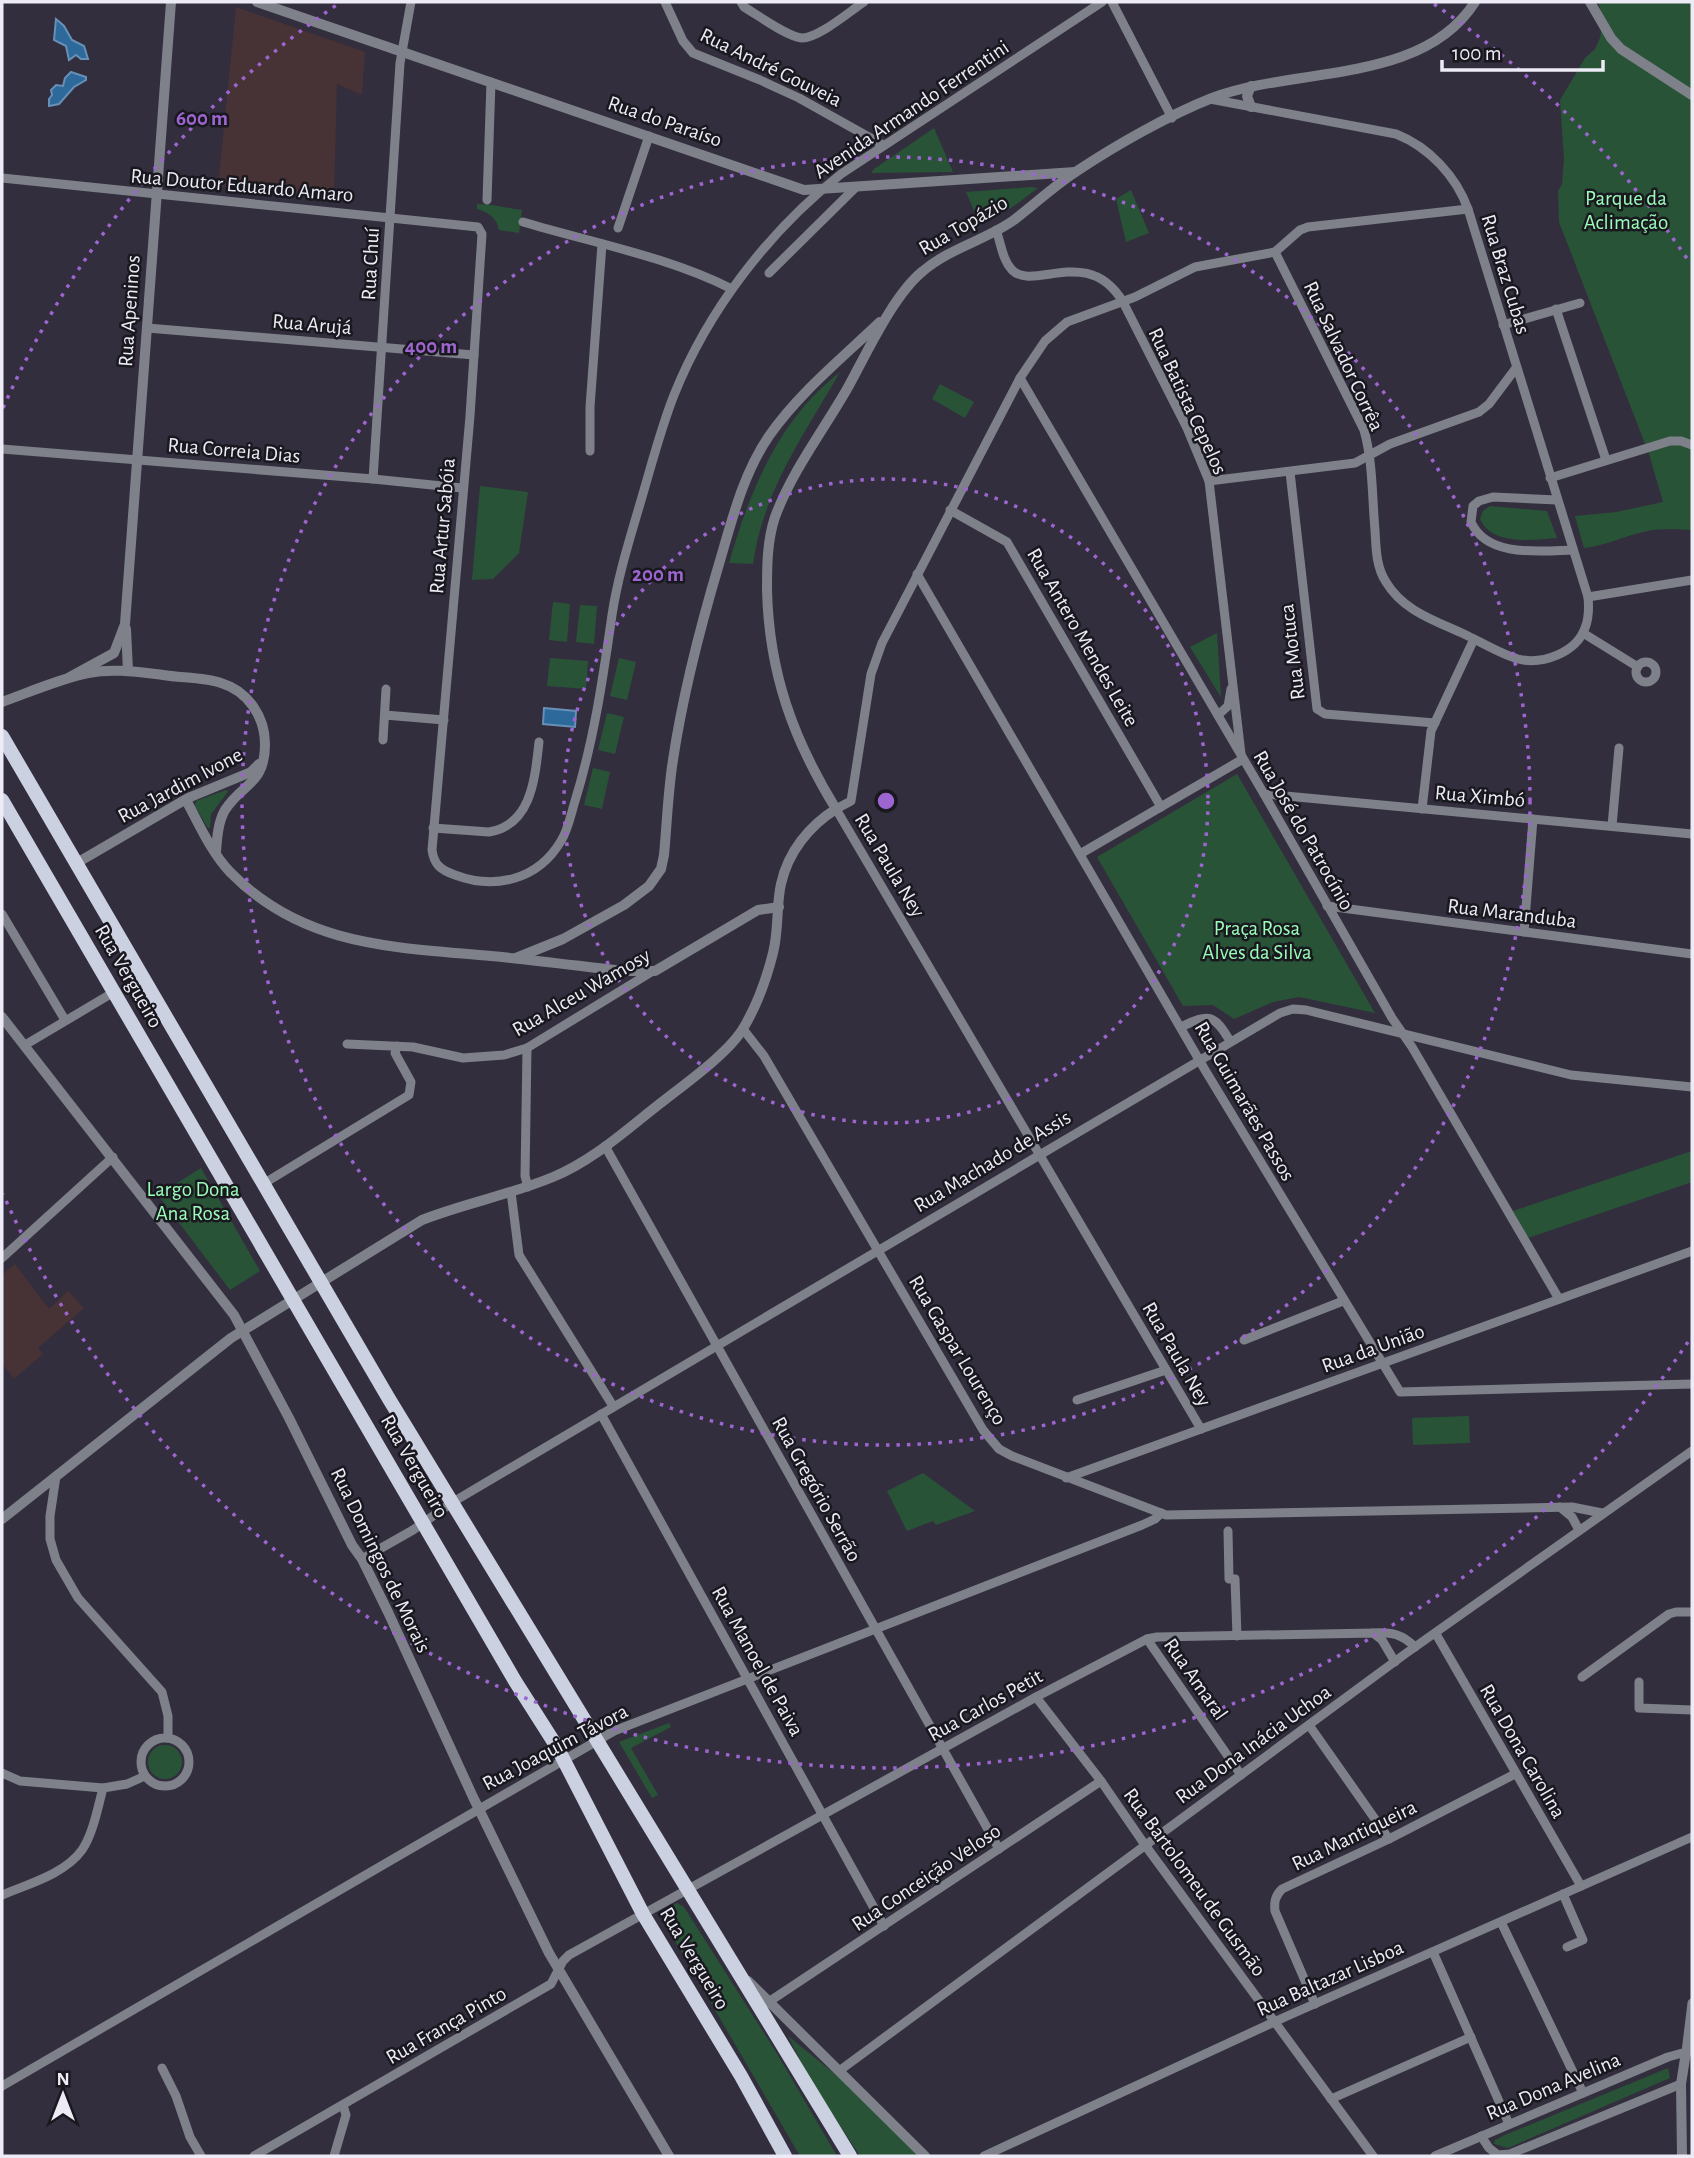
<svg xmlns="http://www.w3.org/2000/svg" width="1694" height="2158" viewBox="0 0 1694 2158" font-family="'Alegreya Sans',sans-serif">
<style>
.medical{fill:#473235}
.green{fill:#295337}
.water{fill:#2d699b;stroke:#6790b6;stroke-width:2}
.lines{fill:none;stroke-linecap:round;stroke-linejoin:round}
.minor{stroke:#7e8189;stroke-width:9}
.tertiary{stroke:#7e8189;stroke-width:10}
.primary{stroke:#cbd1e1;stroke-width:14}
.ring{fill:none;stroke:#9d65cf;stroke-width:3.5;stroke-dasharray:3.5 7}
.labels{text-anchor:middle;stroke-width:5;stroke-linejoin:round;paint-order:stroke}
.street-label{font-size:21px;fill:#edebf5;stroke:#19181f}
.park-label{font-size:21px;fill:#9afcb8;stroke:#19181f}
.centre{fill:#9d65cf;stroke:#19181f;stroke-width:3.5}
.ring-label{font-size:21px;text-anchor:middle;font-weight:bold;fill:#9d65cf;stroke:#19181f;stroke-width:5;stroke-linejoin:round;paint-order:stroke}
</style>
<rect width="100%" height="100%" fill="#322e3e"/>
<g class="medical">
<polygon points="236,7 365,52 362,95 337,84 334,198 218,186"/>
<polygon points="15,1264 49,1309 68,1291 84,1308 38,1348 43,1354 14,1379 2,1363 2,1275"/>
</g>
<g class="green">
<path d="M1598,2H1692V530C1677,530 1663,528 1648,531C1626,535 1606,546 1584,548L1575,516L1616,512L1663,502L1649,454L1559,222L1558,191L1562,184L1564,159L1560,100L1585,58L1595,49L1600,38L1603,17Z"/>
<polygon points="934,128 953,172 871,173 874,169"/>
<polygon points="1031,187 1038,188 1014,206 980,225 966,192"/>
<polygon points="1131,190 1149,233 1126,242 1116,199"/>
<path d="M477,204C493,204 506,208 522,210L519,233L499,230C497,218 488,212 477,209Z"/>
<path d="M840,372C804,435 763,491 753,564L729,563C750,491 778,420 840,372Z"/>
<polygon points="940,384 974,402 965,418 932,399"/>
<polygon points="480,486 528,492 519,553 493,579 472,580"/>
<path d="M1490,506L1547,511L1557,538C1533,540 1492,546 1480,519L1483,511Z"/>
<polygon points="553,602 570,604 567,642 549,640"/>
<polygon points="580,605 597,606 594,644 576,642"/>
<polygon points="1217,633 1221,697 1190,647"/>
<polygon points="550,658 588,661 586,689 547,686"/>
<polygon points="619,658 636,662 627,700 610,696"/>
<polygon points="607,713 624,717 615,754 598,750"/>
<polygon points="593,768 610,772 602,809 584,805"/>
<polygon points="1237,774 1375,1013 1299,997 1273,1002 1234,1019 1213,1005 1183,1006 1097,857"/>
<polygon points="226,790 228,791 227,793 211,814 210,828 208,828 195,806 196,801"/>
<polygon points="1692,1151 1692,1182 1528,1238 1513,1211"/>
<polygon points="201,1168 260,1271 230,1290 158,1195"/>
<polygon points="1469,1416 1470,1443 1413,1445 1412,1418"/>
<polygon points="923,1473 975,1511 936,1525 933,1521 907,1531 887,1491"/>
<polygon points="669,1723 671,1727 631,1748 658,1795 652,1798 619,1742"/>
<circle cx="165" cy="1762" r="17"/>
<polygon points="677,1903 684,1907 776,2052 837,2156 800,2156 661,1917 663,1910"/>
<polygon points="788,2036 851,2087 920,2156 860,2156 809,2078"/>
<polygon points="1668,2068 1670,2078 1508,2148 1494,2144 1495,2140 1505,2135"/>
</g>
<g class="water">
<polygon points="56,19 64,26 72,40 84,46 88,59 81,59 76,55 69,60 66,46 54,40"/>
<polygon points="71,72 86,77 86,80 74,87 59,104 49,106 49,99 52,95 51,90 56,85 63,86 65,78"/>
<polygon points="544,708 576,711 575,727 543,724"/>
</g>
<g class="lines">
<g class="minor">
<polyline points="665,2 683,41 693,53 760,80 799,98 883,145"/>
<path d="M741,2L744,7C758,15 787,37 802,38C819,38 850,11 864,2"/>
<polyline points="1112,2 1172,118"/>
<path d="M1210,99L1396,134C1429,147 1456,176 1468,209L1588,597C1589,607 1589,618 1585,628C1576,653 1542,665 1518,659C1500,654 1481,642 1464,634C1436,621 1403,611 1386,582C1376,567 1376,548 1375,530C1372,497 1373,462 1364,430L1275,252"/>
<path d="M2,178L478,227L482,234L470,416L432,850C434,865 441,870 455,875C495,890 538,880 561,841C568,830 571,814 575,801C594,740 603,678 612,615C618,575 631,535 642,497C652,463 661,428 674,395C708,310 769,231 841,174L1102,2"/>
<polyline points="487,200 491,82"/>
<path d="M523,222C593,243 666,256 732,289"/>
<polyline points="618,228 649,136"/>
<path d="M996,230C1001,243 1002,259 1012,270C1034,292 1088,244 1123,302L1187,428L1209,481L1241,754"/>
<polyline points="769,273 855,188"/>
<polyline points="1556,309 1606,460"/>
<polyline points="1503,325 1580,303"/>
<polyline points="147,328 474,355"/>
<polyline points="1020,378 1264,794 1392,1018 1412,1047 1559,1299"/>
<polyline points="2,449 373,479 462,488"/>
<polyline points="590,451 590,407 602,244"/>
<polyline points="1290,472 1317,709 1325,714 1435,723"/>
<polyline points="1550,478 1670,441 1681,441 1692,445"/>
<polyline points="373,479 400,63 411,2"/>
<polyline points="1209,481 1355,463 1390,444 1479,412 1489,404 1516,368"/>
<path d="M1557,500L1493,497L1479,501L1473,506L1471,522C1487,558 1540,551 1573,550"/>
<polyline points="950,510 1007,542 1161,807"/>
<polyline points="917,574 1205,1070 1400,1392 1692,1384"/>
<polyline points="1588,597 1692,580"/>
<polyline points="1583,633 1638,667"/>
<circle cx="1646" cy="672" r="10"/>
<polyline points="385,715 444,720"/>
<polyline points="1218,715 1228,706 1231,689"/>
<polyline points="383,740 386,689"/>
<polyline points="1264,794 1692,834"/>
<polyline points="1422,809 1431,731 1474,639"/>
<polyline points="1612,826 1619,748"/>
<path d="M433,828L489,832C532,825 535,777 539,742"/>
<polyline points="1080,854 1243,759"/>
<polyline points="1327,906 1692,954"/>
<polyline points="2,914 65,1020"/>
<polyline points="1524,932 1533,819"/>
<path d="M1181,1027C1209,1013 1214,1014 1230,1041"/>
<polyline points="743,1029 764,1056 983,1430 999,1449 1012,1456 1166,1515 1572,1507 1602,1513"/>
<polyline points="347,1044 413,1047 463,1058 504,1055 527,1048 653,971"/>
<polyline points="25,1045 114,992"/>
<polyline points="527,1048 525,1176 528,1187"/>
<polyline points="605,1146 999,1849"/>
<polyline points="263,1184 409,1095 411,1082 395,1053 397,1046"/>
<polyline points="511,1192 519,1255 613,1406"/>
<polyline points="2,1258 113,1157"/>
<polyline points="1244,1340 1343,1301"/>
<polyline points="1077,1400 1166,1370"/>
<polyline points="601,1414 884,1926"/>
<polyline points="1201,1429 836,809 851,801 871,674 882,643 1020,378 1045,341 1067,322 1135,297 1195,267 1275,252 1300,230 1308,227 1468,209"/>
<polyline points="56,1476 50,1516 50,1539 56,1560 78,1598 162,1692 168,1716 168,1738"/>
<polyline points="1066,1478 1692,1251"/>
<polyline points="1560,1507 1572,1517 1579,1530"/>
<polyline points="1228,1531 1229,1579 1235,1579 1237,1636"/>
<polyline points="362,1559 413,1530 453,1502 1280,1013 1293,1009 1306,1010 1571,1075 1692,1087"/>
<path d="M1373,1633C1392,1632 1402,1634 1415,1647"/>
<polyline points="1436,1634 1581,1886"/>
<polyline points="1147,1639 1241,1775"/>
<polyline points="1582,1677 1669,1614 1676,1612 1692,1612"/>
<polyline points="1639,1682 1639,1708 1692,1710"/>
<polyline points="1036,1697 1101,1781 1145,1845 1373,2156"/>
<polyline points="1309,1725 1389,1839"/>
<circle cx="165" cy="1762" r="24"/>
<polyline points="2,1773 20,1781 103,1788 127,1784 145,1776"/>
<polyline points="1563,1894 1583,1940 1567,1947"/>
<path d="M2,1895C28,1884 65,1874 82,1850C93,1834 98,1807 103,1788"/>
<polyline points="1501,1922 1583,2093"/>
<polyline points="1433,1952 1509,2124"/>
<polyline points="770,2001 1101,1781"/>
<path d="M1315,2004L1275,1911C1274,1902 1275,1896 1282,1889L1389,1839L1515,1774"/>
<polyline points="162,2068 176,2096 190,2137 201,2156"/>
<polyline points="839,2071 1405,1654 1692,1451"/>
<polyline points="2,2086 614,1731 1142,1525 1155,1519 1161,1513"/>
<polyline points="1331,2099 1471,2037"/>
<polyline points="1481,2136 1489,2148 1498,2155 1510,2154 1681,2084"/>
<polyline points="254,2156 551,1984 563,1961 569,1955 1036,1697 1147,1639 1157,1637 1373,1633 1382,1640 1395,1662"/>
<polyline points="334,2156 346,2115 343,2105"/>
<polyline points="984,2156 1285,2017 1692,1837"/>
<polyline points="1435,2156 1668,2057 1686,2052 1692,2003"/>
</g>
<g class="tertiary">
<polyline points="257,2 804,190 1075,172"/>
<polyline points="1590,2 1611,38 1621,49 1692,95"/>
<polyline points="1251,86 1247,96 1251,107"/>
<polyline points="126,629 128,671"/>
<polyline points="70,677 114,653 125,624 171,2"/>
<path d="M2,702C30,692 59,679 88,673C113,668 138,672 163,675C181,678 204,677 221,683C248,691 265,717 265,744C265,785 242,783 225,810C218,822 217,838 216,852"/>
<path d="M186,800C199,824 211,852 230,872C303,947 394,947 491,956C535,960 579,966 623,971H655L758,910L779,907"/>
<polyline points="75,864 188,798 251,772 259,764"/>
<path d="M516,958L563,939L624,905L649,886L661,869L664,855C667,823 668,791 673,760C683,693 700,628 719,564C732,520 743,474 769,436C799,393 842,358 880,322"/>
<polyline points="2,1017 234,1315 289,1418 352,1545 362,1559 388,1612 473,1797 549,1953 669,2156"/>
<path d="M2,1519L231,1338L422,1220C465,1203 510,1195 553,1177C594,1160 627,1129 662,1102C686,1083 730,1052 744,1027C757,1005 767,977 773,953C779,930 776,906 781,884C788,852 809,826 836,809C793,739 769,673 767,590C767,566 767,541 775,517C792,471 823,431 847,389C866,355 893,295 923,271C950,248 986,240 1014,220C1035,204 1055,185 1077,171C1116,145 1169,115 1212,98C1296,66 1422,85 1475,2"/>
<polyline points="748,1981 925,2156"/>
<polyline points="1682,2156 1681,2084 1686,2052 1692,2051"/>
</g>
<g class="primary">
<polyline points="2,736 389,1399 850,2156"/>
<polyline points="2,800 515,1681 557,1747 643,1914 741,2076 785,2156"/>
</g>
</g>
<g class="ring">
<circle cx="886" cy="801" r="322"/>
<circle cx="886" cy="801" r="644"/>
<path d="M1688 1342A967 967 0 0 1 3 1194M3 408A967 967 0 0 1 338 4M1434 4A967 967 0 0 1 1688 260"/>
</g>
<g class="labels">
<g class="street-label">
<text transform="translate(771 67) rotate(26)" y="7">Rua André Gouveia</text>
<text transform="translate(911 109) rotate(-34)" y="7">Avenida Armando Ferrentini</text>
<text transform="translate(665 121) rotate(19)" y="7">Rua do Paraíso</text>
<text transform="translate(242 185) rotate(5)" y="7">Rua Doutor Eduardo Amaro</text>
<text transform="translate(963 225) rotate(-30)" y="7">Rua Topázio</text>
<text transform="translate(370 264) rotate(-87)" y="7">Rua Chuí</text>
<text transform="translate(1506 274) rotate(73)" y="7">Rua Braz Cubas</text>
<text transform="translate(129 311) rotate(-86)" y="7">Rua Apeninos</text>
<text transform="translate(312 324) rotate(5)" y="7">Rua Arujá</text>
<text transform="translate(1344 356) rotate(65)" y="7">Rua Salvador Corrêa</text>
<text transform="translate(1188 401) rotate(65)" y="7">Rua Batista Cepelos</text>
<text transform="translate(234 450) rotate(5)" y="7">Rua Correia Dias</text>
<text transform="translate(442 526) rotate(-85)" y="7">Rua Artur Sabóia</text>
<text transform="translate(1083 637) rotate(60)" y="7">Rua Antero Mendes Leite</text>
<text transform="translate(1292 652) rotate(-97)" y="7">Rua Motuca</text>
<text transform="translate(180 785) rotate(-28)" y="7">Rua Jardim Ivone</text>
<text transform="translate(1480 796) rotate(5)" y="7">Rua Ximbó</text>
<text transform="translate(1304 830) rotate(60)" y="7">Rua José do Patrocínio</text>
<text transform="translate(890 865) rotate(59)" y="7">Rua Paula Ney</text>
<text transform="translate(1512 913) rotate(7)" y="7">Rua Maranduba</text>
<text transform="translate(129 976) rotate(60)" y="7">Rua Vergueiro</text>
<text transform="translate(581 992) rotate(-30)" y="7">Rua Alceu Wamosy</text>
<text transform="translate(1245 1101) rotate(60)" y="7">Rua Guimarães Passos</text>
<text transform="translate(992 1161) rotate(-31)" y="7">Rua Machado de Assis</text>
<text transform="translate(1373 1348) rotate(-20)" y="7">Rua da União</text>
<text transform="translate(958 1350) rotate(59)" y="7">Rua Gaspar Lourenço</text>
<text transform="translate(1177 1354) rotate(60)" y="7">Rua Paula Ney</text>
<text transform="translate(415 1466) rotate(60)" y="7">Rua Vergueiro</text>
<text transform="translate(817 1489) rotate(61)" y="7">Rua Gregório Serrão</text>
<text transform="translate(381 1560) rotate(64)" y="7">Rua Domingos de Morais</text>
<text transform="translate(758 1661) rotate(61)" y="7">Rua Manoel de Paiva</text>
<text transform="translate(1196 1679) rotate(55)" y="7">Rua Amaral</text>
<text transform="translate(985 1705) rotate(-29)" y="7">Rua Carlos Petit</text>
<text transform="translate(1253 1744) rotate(-36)" y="7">Rua Dona Inácia Uchoa</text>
<text transform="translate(555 1747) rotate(-28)" y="7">Rua Joaquim Távora</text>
<text transform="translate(1523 1751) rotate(60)" y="7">Rua Dona Carolina</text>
<text transform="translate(1354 1835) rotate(-26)" y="7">Rua Mantiqueira</text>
<text transform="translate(926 1877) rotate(-34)" y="7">Rua Conceição Veloso</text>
<text transform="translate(1195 1882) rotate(54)" y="7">Rua Bartolomeu de Gusmão</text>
<text transform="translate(695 1958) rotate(59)" y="7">Rua Vergueiro</text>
<text transform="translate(1330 1978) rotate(-24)" y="7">Rua Baltazar Lisboa</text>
<text transform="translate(446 2025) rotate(-30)" y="7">Rua França Pinto</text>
<text transform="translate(1553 2086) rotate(-23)" y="7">Rua Dona Avelina</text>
</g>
<g class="park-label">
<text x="1626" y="205">Parque da<tspan x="1626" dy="24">Aclimação</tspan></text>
<text x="1257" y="935">Praça Rosa<tspan x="1257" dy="24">Alves da Silva</tspan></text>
<text x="193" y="1196">Largo Dona<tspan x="193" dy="24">Ana Rosa</tspan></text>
</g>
</g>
<circle cx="886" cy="801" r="10" class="centre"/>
<g class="ring-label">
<text x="202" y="125">600 m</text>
<text x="431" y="353">400 m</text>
<text x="658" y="581">200 m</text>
</g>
<rect width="1694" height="2158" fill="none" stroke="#edebf5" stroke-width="7"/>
<g transform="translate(63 2095)" stroke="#19181f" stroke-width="5" paint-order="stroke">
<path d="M0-5L12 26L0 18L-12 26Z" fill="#edebf5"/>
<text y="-10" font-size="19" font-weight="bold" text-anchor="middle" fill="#edebf5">N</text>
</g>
<path d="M1442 60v10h161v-10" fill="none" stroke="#edebf5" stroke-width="3.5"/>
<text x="1452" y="60" font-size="21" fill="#edebf5" stroke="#19181f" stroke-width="5" paint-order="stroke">100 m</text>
</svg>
